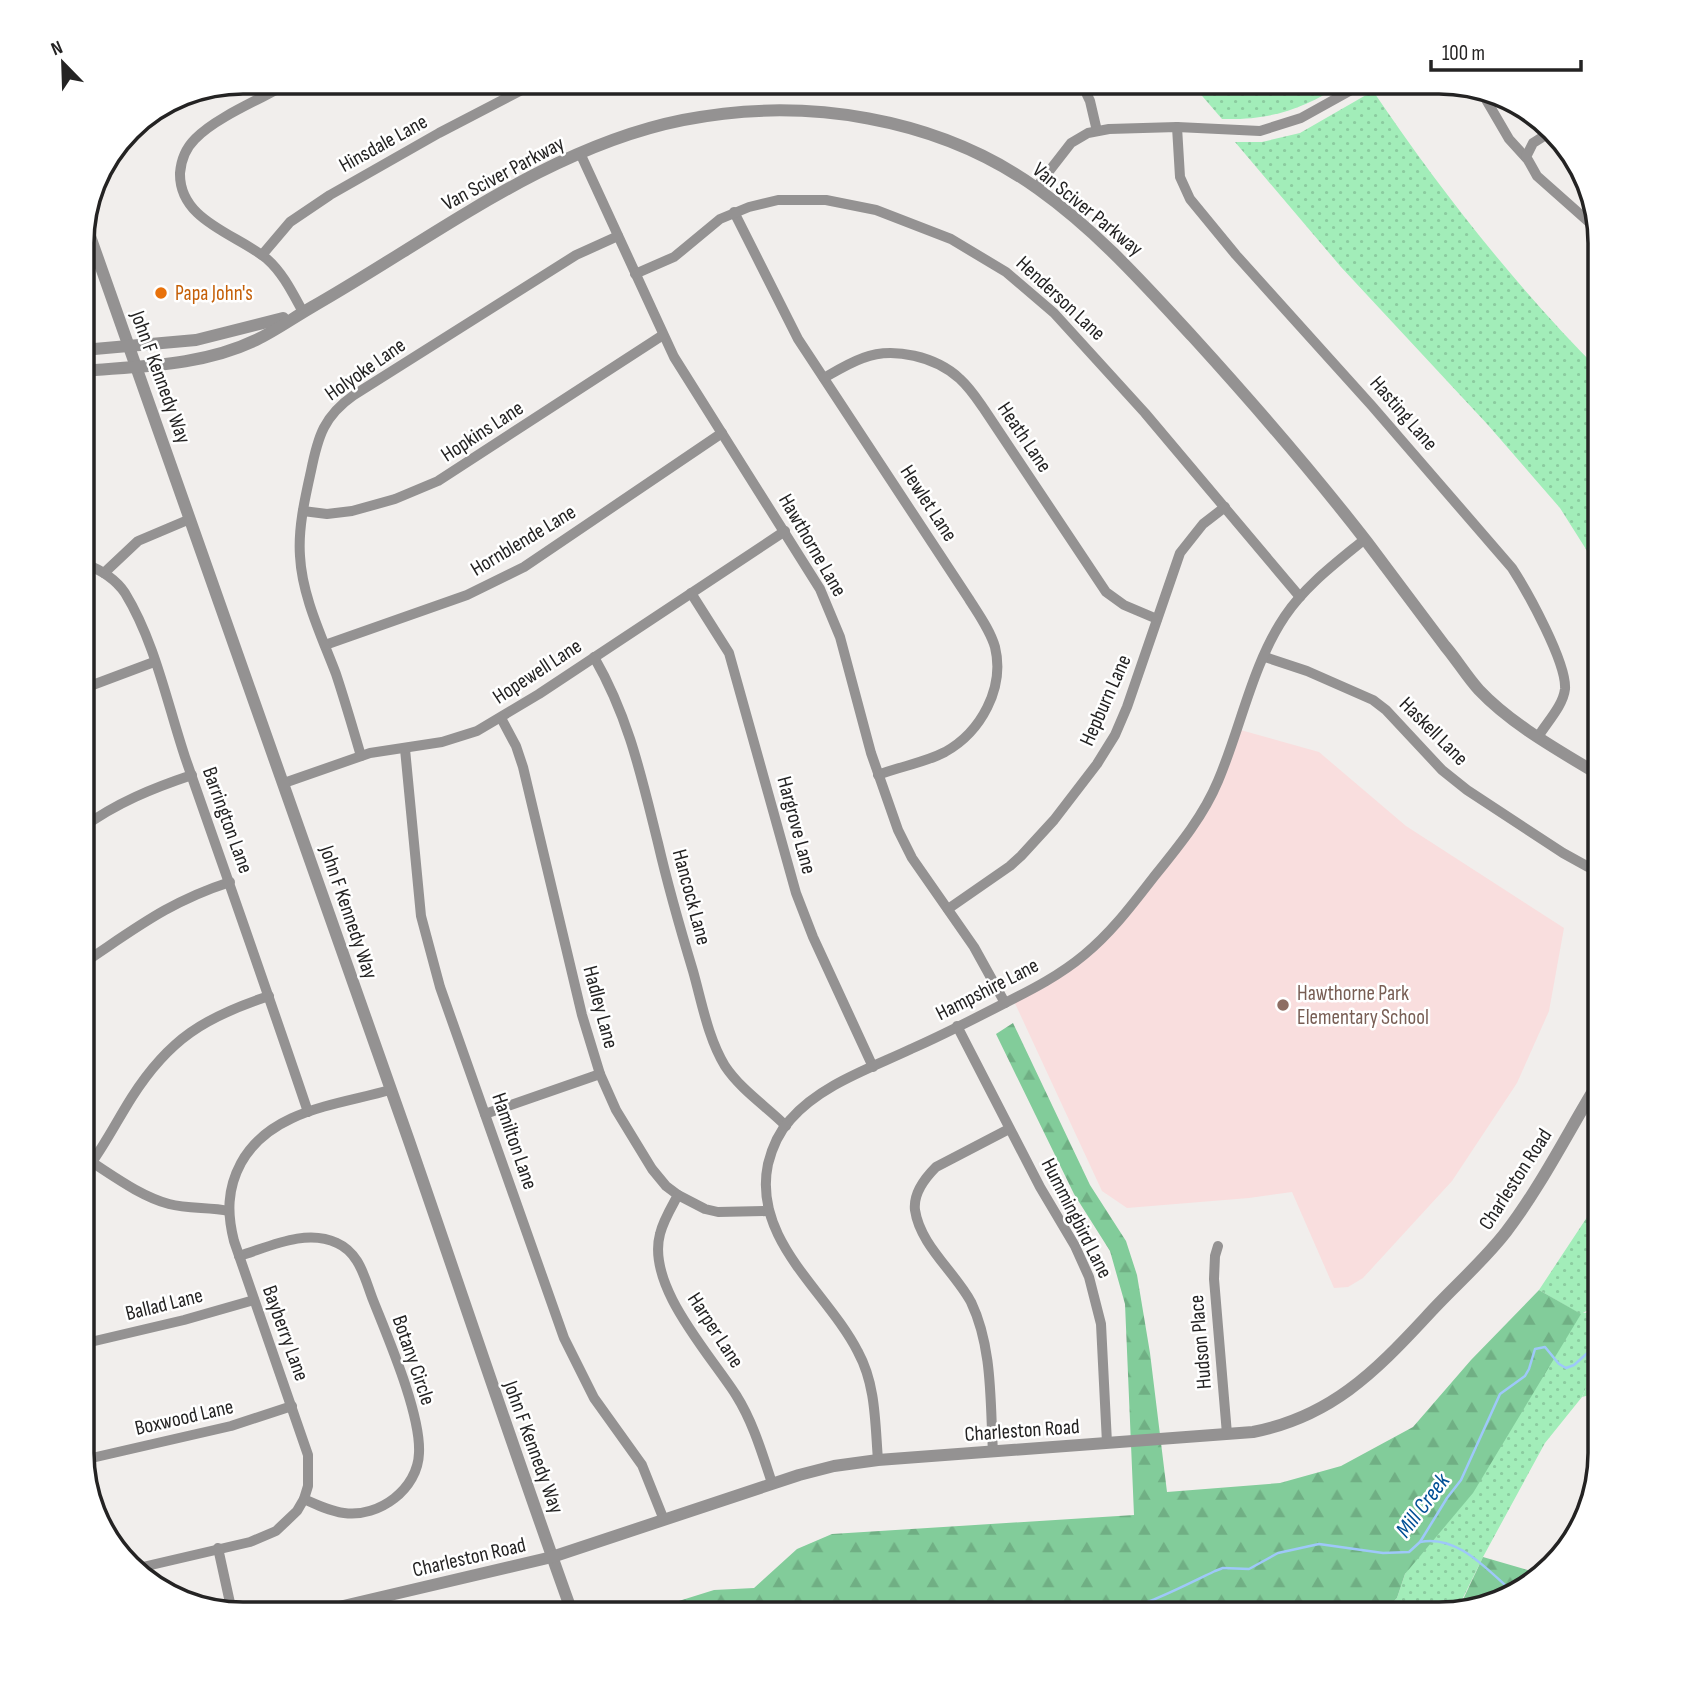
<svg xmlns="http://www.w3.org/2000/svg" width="1683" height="1697" viewBox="0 0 1683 1697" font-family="'Sofia Sans Condensed',sans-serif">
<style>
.education{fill:#f9dede}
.grass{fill:url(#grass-dots)}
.forest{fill:url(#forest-firs)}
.wetland{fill:url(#wetland-marsh)}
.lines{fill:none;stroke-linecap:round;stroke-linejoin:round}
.stream{stroke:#9ec8f9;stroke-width:2.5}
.minor{stroke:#949292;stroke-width:10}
.tertiary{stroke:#949292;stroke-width:12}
.food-dot{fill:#e8710a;stroke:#fff;stroke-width:2.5}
.education-dot{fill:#8d6e63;stroke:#fff;stroke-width:2.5}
.labels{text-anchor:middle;stroke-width:5;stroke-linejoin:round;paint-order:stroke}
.street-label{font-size:21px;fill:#242323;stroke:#fff}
.food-label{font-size:21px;fill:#c56008;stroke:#fff;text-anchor:start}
.education-label{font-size:21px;fill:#785e54;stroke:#fff;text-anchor:start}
.water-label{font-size:23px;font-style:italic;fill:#004f95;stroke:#fff}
.rim{fill:none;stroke:#242323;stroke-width:3.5}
</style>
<defs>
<pattern id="grass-dots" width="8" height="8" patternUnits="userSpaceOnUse" patternTransform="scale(1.75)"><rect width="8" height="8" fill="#a2edb9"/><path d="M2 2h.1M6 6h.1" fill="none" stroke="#8bcb9f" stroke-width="1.8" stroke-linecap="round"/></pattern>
<pattern id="forest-firs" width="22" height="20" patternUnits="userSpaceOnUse" patternTransform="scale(1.75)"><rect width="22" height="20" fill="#82cc9a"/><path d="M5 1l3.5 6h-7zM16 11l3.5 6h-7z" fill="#70af84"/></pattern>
<pattern id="wetland-marsh" width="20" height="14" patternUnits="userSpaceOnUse" patternTransform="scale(1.75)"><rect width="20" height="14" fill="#a2edb9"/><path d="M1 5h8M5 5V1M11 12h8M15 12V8" fill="none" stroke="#8bcb9f"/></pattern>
</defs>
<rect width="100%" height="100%" fill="#f1eeec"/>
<polygon class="education" points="1237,729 1319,752 1406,826 1564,928 1549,1011 1517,1083 1452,1181 1363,1278 1348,1287 1334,1288 1292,1192 1249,1198 1127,1208 1102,1191 1013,999 1083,956 1192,828"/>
<g class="grass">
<path d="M1191,83H1345C1302,109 1273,120 1222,119Z"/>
<path d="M1373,91C1440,190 1516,287 1601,372V573L1560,508L1488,425L1341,267L1235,142H1262L1300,133Z"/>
<polygon points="1601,1196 1601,1302 1583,1313 1601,1311 1601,1353 1582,1397 1545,1443 1483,1557 1456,1612 1439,1615 1380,1615 1397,1598 1405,1574 1580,1314 1539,1290"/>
</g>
<g class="forest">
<polygon points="1013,1023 1090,1185 1126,1241 1137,1275 1150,1353 1167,1492 1280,1483 1341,1466 1413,1427 1471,1360 1539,1290 1581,1314 1473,1493 1405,1574 1397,1598 1380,1615 634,1615 714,1590 754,1588 797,1549 832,1534 1134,1515 1125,1304 1110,1251 1074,1194 996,1034"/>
<polygon points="1483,1557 1545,1575 1491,1606 1463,1611 1459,1608"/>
</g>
<polygon class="wetland" points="1601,1353 1601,1392 1582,1397"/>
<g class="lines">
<g class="stream">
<path d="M1420,1542C1458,1534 1488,1571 1514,1593"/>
<path d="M1102,1615C1142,1608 1178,1589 1215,1571L1223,1568L1249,1569L1278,1553L1319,1544L1383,1553L1409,1552L1420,1542L1447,1498L1461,1480L1500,1394L1525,1376L1529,1369L1535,1349L1545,1347L1559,1364L1566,1368L1574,1365L1601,1341"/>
</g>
<g class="minor">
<path d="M291,82C263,98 216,117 195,139C186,148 181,161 180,173C179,221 237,234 267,259C283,273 293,294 303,312"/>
<polyline points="1081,82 1090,101 1097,131"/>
<polyline points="1481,91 1509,139 1528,160 1537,176 1599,231"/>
<path d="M1177,127L1180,177L1190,199L1236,255L1372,406L1512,568C1527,591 1567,663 1565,689C1563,706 1547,722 1538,737"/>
<polyline points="580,153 674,357 820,589 840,637 871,753 898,830 912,858 974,947 1005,1003"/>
<polyline points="1526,157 1533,143 1552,131"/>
<polyline points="1036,188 1071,143 1088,133 1109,129 1177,127 1260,131 1301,118 1364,83"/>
<path d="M734,212L798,339L969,599C979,615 990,630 995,647C1005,688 981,732 945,752C924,763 901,766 878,775"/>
<polyline points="262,255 290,222 330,195 439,133 537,82"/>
<polyline points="635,274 674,257 720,219 749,207 778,200 826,200 876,210 951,239 1006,272 1054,313 1145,413 1300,597"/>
<path d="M824,378C836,371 849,363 863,358C893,346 937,357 960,379C970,388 977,399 984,409L1106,592L1124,605L1157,619"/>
<polyline points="303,511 327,514 352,511 395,499 438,481 663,335"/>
<path d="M83,563C99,569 115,578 125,593C155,642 167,703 185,757C226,875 268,993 308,1112"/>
<polyline points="104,573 138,541 190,519"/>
<polyline points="691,593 729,653 796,893 813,937 873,1067"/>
<polyline points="325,645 467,595 524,567 722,433"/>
<path d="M594,657C629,718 641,775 658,843C668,886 680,928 693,971C702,1003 708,1038 725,1066C741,1090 766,1106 786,1126"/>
<polyline points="1265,657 1307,671 1373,700 1386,710 1442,770 1467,790 1563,853 1601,874"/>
<polyline points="82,689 154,662"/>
<polyline points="501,718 516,746 523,767 582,1015 600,1074 616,1110 652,1169 666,1186 678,1195 705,1209 718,1212 769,1211"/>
<polyline points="405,749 421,916 440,987 564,1338 594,1398 642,1465 664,1520"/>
<path d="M361,756C353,729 345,701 336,674C322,637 302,596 300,556C298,528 305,498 311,471C318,436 324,416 354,395L576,255L618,236"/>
<polyline points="284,783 370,753 442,742 477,731 539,694 785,531"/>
<path d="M82,828C116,803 153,788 192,775"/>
<polyline points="948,909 1010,866 1021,856 1054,820 1097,764 1115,735 1127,707 1180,553 1203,524 1225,507"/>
<path d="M82,964C135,929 168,902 230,882"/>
<polyline points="957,1026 1040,1187 1075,1246 1089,1277 1101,1324 1107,1443"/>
<polyline points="485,1114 600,1074"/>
<path d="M82,1156C110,1173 137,1195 169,1204C188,1209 209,1207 229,1211"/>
<path d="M92,1162C107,1141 118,1119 132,1097C169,1039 205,1017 269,996"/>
<path d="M678,1195C671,1208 663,1221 660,1234C646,1286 710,1354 736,1395C753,1422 762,1453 772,1483"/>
<polyline points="1218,1246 1215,1256 1214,1279 1227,1434"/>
<path d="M239,1256C269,1247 306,1228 337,1243C346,1247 352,1253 357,1261C364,1272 368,1287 373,1300C388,1338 421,1414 419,1453C418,1489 379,1518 344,1513C330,1511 317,1505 304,1499"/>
<polyline points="82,1344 184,1320 254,1300"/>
<path d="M993,1452C990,1403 993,1348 971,1302C955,1272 920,1245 915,1210C913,1193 925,1178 936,1167L1009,1129"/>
<polyline points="83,1460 231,1426 292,1406"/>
<path d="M878,1460C875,1423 876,1385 858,1352C827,1291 752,1240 768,1164C772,1148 779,1132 790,1120C820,1085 871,1068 911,1049C943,1035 974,1019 1005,1003C1033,989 1060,975 1084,955C1111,933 1132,905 1153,878C1178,847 1203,817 1218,781C1241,727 1252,665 1285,616C1306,585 1336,563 1365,539"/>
<polyline points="218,1548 232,1612"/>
<path d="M134,1569L250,1542L276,1531L297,1511L304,1499L308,1486V1455L234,1241C227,1214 227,1189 241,1163C270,1110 337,1105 390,1090"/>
</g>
<g class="tertiary">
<path d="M85,222C193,528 301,833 408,1138C463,1297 516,1457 573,1615"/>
<polyline points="83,350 196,340 283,318"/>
<path d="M83,371C141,366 202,366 256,340C275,331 293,318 312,307C430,240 547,147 683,120C804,96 938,117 1038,189C1097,231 1144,284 1193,337C1253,403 1312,471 1367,542C1393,577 1419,611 1445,646C1457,660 1467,677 1479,690C1512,725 1560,751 1601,776"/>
<path d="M305,1615L552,1557L799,1475L834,1466L878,1460L1253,1432C1330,1417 1374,1373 1426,1317C1452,1288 1482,1263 1506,1232C1542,1185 1570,1128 1601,1078"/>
</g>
</g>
<circle class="food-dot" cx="161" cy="293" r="7"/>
<circle class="education-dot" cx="1283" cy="1005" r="7"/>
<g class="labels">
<g class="street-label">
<text transform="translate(383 143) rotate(-29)" y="7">Hinsdale Lane</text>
<text transform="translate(503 173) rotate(-28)" y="7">Van Sciver Parkway</text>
<text transform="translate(1088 209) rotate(39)" y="7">Van Sciver Parkway</text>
<text transform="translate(1061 298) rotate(43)" y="7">Henderson Lane</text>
<text transform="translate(365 369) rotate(-35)" y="7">Holyoke Lane</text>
<text transform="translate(161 377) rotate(70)" y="7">John F Kennedy Way</text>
<text transform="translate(1404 413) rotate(49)" y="7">Hasting Lane</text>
<text transform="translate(482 431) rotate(-33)" y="7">Hopkins Lane</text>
<text transform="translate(1025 437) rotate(56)" y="7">Heath Lane</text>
<text transform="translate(929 503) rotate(57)" y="7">Hewlet Lane</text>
<text transform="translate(523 540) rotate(-31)" y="7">Hornblende Lane</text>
<text transform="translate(813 545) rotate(60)" y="7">Hawthorne Lane</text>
<text transform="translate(537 671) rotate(-33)" y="7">Hopewell Lane</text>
<text transform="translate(1105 700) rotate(-66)" y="7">Hepburn Lane</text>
<text transform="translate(1434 731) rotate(45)" y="7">Haskell Lane</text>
<text transform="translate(228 820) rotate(70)" y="7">Barrington Lane</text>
<text transform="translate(797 825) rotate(75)" y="7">Hargrove Lane</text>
<text transform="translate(692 897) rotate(75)" y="7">Hancock Lane</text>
<text transform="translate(349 912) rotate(71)" y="7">John F Kennedy Way</text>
<text transform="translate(987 989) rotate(-27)" y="7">Hampshire Lane</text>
<text transform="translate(601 1007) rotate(75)" y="7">Hadley Lane</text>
<text transform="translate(515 1141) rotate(71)" y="7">Hamilton Lane</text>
<text transform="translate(1515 1179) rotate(-57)" y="7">Charleston Road</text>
<text transform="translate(1077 1218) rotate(63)" y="7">Hummingbird Lane</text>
<text transform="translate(164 1304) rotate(-14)" y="7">Ballad Lane</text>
<text transform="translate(716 1330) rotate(57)" y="7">Harper Lane</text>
<text transform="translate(286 1333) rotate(70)" y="7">Bayberry Lane</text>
<text transform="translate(1200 1342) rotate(-95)" y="7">Hudson Place</text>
<text transform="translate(414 1360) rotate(71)" y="7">Botany Circle</text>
<text transform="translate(184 1417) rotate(-13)" y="7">Boxwood Lane</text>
<text transform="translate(1022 1430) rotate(-4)" y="7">Charleston Road</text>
<text transform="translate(534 1447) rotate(70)" y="7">John F Kennedy Way</text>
<text transform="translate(469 1557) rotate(-13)" y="7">Charleston Road</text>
</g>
<g class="food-label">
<text x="175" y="300">Papa John's</text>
</g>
<g class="education-label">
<text x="1297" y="1000">Hawthorne Park<tspan x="1297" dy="24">Elementary School</tspan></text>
</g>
<g class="water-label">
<text transform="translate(1422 1505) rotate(-53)" y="8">Mill Creek</text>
</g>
</g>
<path d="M0 0H1683V1697H0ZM243 94H1439A149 149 0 0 1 1588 243V1453A149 149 0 0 1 1439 1602H243A149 149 0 0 1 94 1453V243A149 149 0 0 1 243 94Z" fill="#fff" fill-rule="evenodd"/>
<path class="rim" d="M243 94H1439A149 149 0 0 1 1588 243V1453A149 149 0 0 1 1439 1602H243A149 149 0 0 1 94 1453V243A149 149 0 0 1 243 94Z"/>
<g transform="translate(63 63) rotate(337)" stroke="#ffffff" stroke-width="5" paint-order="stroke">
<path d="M0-5L12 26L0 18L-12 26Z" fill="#242323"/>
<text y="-10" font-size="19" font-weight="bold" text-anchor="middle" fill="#242323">N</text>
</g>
<path d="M1431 60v10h150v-10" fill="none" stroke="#242323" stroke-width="3.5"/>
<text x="1442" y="60" font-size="21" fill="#242323" stroke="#ffffff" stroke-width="5" paint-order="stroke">100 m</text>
</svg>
